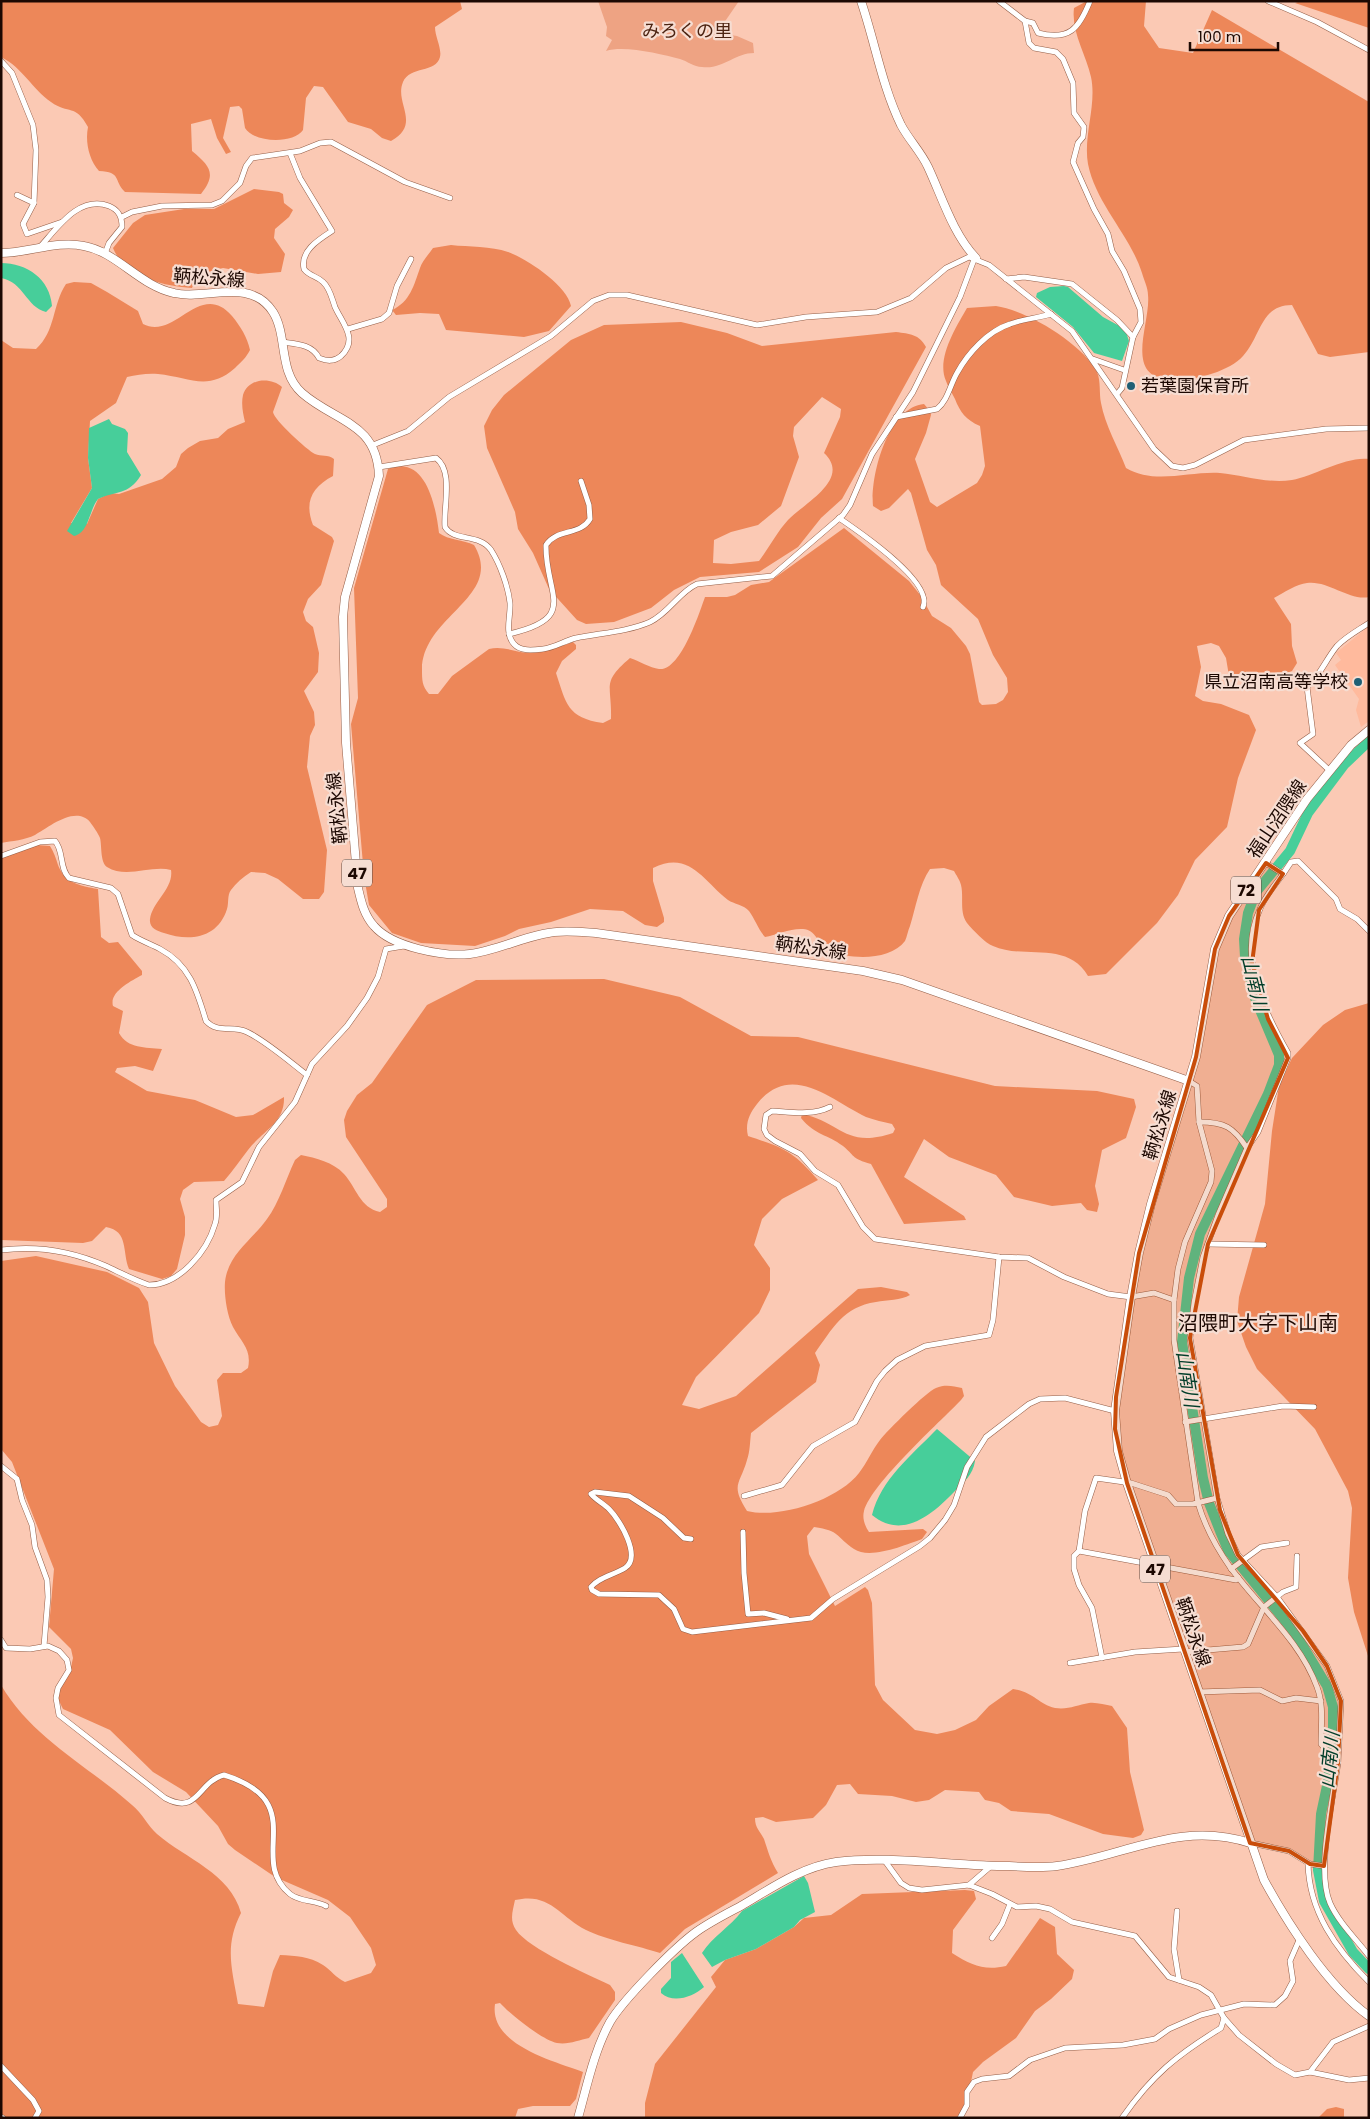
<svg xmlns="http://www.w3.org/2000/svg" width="1370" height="2119" viewBox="0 0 1370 2119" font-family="Poppins,'Noto Sans JP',sans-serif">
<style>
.built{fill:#ffba9d}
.green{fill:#eea383}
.forest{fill:#ed8759;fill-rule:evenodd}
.water{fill:#47ce9a}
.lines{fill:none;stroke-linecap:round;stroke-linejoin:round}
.river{stroke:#47ce9a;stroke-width:10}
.street-casing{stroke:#945e47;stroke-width:6}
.secondary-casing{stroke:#945e47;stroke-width:9}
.primary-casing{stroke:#945e47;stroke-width:9}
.street{stroke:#fff;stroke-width:5}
.secondary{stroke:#fff;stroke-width:8}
.primary{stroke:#fff;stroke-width:8}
.marked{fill:#c94d0a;fill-opacity:0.2;stroke:#c94d0a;stroke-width:4;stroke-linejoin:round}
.poi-dot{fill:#1f5f75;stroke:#f6ddd2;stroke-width:2}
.labels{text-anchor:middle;stroke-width:4.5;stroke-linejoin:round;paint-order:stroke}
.shield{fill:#f6ddd2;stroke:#5d4840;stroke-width:1}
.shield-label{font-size:16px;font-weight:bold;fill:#1c0802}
.park-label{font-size:18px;fill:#4c2311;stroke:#f6ddd2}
.street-label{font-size:18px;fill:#1c0802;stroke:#f6ddd2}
.poi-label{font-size:18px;fill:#1c0802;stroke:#f6ddd2;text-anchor:start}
.water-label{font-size:19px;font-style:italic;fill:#023e2a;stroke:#f6ddd2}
.quarter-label{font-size:20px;fill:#1c0802;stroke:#f6ddd2}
</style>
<rect width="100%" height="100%" fill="#fbc9b4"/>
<polygon class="built" points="1369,626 1369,721 1361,727 1356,710 1359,699 1335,665 1341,660 1336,653"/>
<path class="green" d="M598,1H739L717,33L737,36L753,43L754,53C735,53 722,70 702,67C694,67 687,61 680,59C661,54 624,45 606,51L612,40L606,36L607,27Z"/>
<g class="forest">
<path d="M1,1H460L462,9L435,27C435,37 442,48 440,57C436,73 410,66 403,82C394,103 422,124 391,141L382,138L371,129L348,122L323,87L314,86L306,98L303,130C294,144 254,143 245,128L242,109L239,106L230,107L223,138L231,152L226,154L217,138L211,119L191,124L192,151C210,166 217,174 201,194L125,192C113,180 122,172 99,171C89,160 85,142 88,127C75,103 69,115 51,102C32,89 23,68 1,57Z"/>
<path d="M1087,1H1146L1144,26L1159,48L1193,53L1212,10L1369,102V352L1330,357L1318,354L1292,305C1260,305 1261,337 1243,356C1229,372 1191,382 1169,380C1123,376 1151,323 1148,295C1148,288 1144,280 1142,273C1130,235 1096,204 1088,164C1083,136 1097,105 1091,77C1086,54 1071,32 1074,8Z"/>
<polygon points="1301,1 1369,1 1369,28 1295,3"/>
<path d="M254,189L279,192L283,194L284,203L293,210L289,217L275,229L274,238L285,254L281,272L258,274L223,268L197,275L192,288C163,286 125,277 113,248L133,223L145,215L184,209H214Z"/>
<path d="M451,245C469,247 491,246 508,252C527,259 567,285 571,306L549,331L524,337L446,330L439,314L420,313L396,315L392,310C410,302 414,285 420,268C422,261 429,254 433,248Z"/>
<path d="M74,282L91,283L107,292L138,311L143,324C175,341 200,279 232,316C241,327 247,337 250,350C246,358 241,362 235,368C208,392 189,377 158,374C147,373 137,375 127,377L116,403L90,421L88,458L92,488L71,523L87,524L98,499L110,493L119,494L162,479L176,467L181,454L188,448L200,441L218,438L228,429L245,422C243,414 241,404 243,395C248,378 271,377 282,387L273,412C274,420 307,450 315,454C321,457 328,454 334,459L333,476C312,487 304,502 313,525L332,537L334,541L321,585L308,599L303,612L306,621L313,627L319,653L318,672L304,691L314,712L315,725L310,736L307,767L327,850L324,892L319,899H303L278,879L265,873L251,872C243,877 236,883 231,890C227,895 229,903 227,909C218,938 190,942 164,933C157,931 149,928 150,919C152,902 174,888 171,870C151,865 126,879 107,867C100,862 102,846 100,838C98,833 93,826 90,822C75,805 48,828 35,835C25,840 12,841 1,843V340L13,348L36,349C56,331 52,305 66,284Z"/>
<path d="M996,306C1026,310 1082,343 1097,372C1101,381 1099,393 1101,403C1105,425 1118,447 1126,468C1154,485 1190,471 1220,473C1243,475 1268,484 1292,480C1314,476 1346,456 1369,459V597C1349,601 1328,580 1307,583C1297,584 1283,593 1274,598L1291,624L1292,646L1297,663L1292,671C1275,677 1246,686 1229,676L1226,658L1219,646L1211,643L1197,646L1201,667L1195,696L1203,701L1221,704L1249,715L1256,730L1238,778L1227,827L1195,860L1178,895L1157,923L1106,974L1088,976C1067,940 1024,960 993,946C985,943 973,930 967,923C959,912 964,897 961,885C960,880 956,875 954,871L944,868L930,869C919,885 916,907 910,926C908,930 907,937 905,941C890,961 849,960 829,950C819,945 815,929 803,929C791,928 776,935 765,937C758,929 755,919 749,911C744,905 734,904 728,900C703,881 690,850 653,868V881L664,918V922L657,927L645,925L623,911L590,909L551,922L519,929L505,936L475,946L421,943L392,933L369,905L364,876L351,724L358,698L354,588L388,469C426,454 436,507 439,533C448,540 464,540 474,545C505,597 423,615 422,669C422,680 422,686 429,694H438L452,676L489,649C503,645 516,653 530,653C545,653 558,647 573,642L576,645V649L562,661L556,673C566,703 567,718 603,723L611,719C612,684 601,683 630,658C639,661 650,668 659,669C680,672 699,614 705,597H727L735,595L751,585L769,582L844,528L909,581L921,596L932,616L951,628L966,646L970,654L979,702L982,705L996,704L1003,700L1008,692L1007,678L993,655L978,619L941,585L936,565L927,550L911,493L908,489L889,508L881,511L873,506C870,476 888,407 924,404L930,411L931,415L926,433L915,459L930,502L937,507L977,483L982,475L985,466L980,426C966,420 960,412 955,399C952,393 948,387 946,381C936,359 956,327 967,308Z"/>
<path d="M681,322L727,333L762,346L896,332C910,334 919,334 926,347L842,499L821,518L798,547L759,572L700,577L674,590L651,608L614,622L586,624L577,620L549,589L533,553L518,529L515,512L487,448L484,426L492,410L504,395L571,340L604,325ZM822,397L841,409L840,417L824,453C852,479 804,503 788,520C777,532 769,548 759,561L731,564L713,563L714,540L731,532L758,525L781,506L799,457L793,436L794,427Z"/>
<path d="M37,845L50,846C54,852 56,859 58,865C65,883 80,886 98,889L101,937L109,943L118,942L142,971V975C131,981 109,992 113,1006L123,1011L119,1033C128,1049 145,1047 162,1049L153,1071L135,1066L117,1068L115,1072L147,1091L195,1100L236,1117L253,1115L284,1097C285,1123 262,1131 248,1150C240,1160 233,1171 224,1181L194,1182L183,1190L180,1199L185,1217V1235L177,1269L171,1276L162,1279L129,1269C122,1252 129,1231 106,1227L92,1241L83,1243L1,1240V853Z"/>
<path d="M604,979L680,997L751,1036L798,1037L995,1086L1097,1091L1134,1099L1136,1107L1126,1138L1102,1150L1095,1186L1099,1204L1097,1212L1087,1210L1081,1203L1052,1206L1014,1197L996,1175L949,1157L924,1139L904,1177L964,1216L966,1220L904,1224L871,1164C851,1158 857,1158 843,1146C827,1134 816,1136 801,1118L802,1114C841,1122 845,1149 893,1133L895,1129L892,1124C884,1122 874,1120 866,1117C831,1100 791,1061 757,1104C749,1114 745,1124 748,1136C784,1148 792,1150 818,1180L782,1199L762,1219L754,1245L770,1268V1290L759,1313L696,1377L682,1405L699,1409L736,1396L858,1289L881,1287L907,1292L910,1295C901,1300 887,1300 876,1302C843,1307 833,1328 815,1353L820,1365L816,1382L751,1433C750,1441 750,1452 747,1460C740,1485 730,1484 747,1511C780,1519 838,1500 859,1473C867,1463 872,1450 880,1440C887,1431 927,1391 936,1388C945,1384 953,1386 962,1388L964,1396L961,1400C939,1423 872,1483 864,1511C862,1519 865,1526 869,1532L923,1529L927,1532L922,1539C905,1545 870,1560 854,1549C835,1536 841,1531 814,1527L807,1536L809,1554L835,1606L865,1587L868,1590L872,1603L875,1685L883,1700L915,1730L937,1734L955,1730L976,1720L989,1706L1013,1689C1034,1692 1038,1704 1055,1708C1068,1710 1077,1705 1089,1703C1096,1702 1105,1705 1112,1706L1127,1728L1130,1772L1144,1830L1141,1835L1133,1838L1103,1834L1049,1814L1011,1811L999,1803L985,1800L979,1792L945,1790L929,1800L916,1802L892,1796L858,1794L850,1784L837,1785L826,1805L813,1818L776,1822L763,1817L755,1818C755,1828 760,1831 764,1839C768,1851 771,1862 778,1873L685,1929L660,1953C639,1946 606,1940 586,1930C559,1916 550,1892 515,1900C513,1910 509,1920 516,1930C529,1949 587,1974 610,1985L615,1992V2000L589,2038C579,2040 568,2045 557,2043C542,2040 510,2014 500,2003L495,2004C489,2045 554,2061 583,2072L576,2099L570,2106H533L518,2109L515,2118H1V1685C33,1739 87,1765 132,1805C142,1813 148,1826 157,1834C186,1859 230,1873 241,1913C224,1946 232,1969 238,2004L264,2007L273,1971L280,1955C296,1956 309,1956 323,1965C331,1970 336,1978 345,1982L371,1973L376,1965L371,1948L350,1917L328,1900L275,1877L235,1850L228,1844L218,1826L186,1792L153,1772L110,1730L63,1709L59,1701L58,1692L71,1667L73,1658L71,1649L49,1627L54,1569L12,1462L1,1449V1261L36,1256L107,1272L139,1288L148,1302L154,1343L175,1386L201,1422L209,1427L218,1425L222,1416L217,1380L223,1373H241L248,1368C252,1349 241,1342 233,1327C227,1315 224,1295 225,1282C228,1254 252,1240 267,1219C279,1203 286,1179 295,1160L301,1155C316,1158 333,1162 344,1174C356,1187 360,1208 380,1212L387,1207V1199L346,1137L344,1120L347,1111L357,1095L372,1083L427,1005L476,980Z"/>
<polygon points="1369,1003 1369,1659 1354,1612 1348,1578 1352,1508 1348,1491 1315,1429 1257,1369 1246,1347 1237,1321 1239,1297 1265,1204 1272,1131 1279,1086 1292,1058 1323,1025 1345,1010"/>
<path d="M965,1890L974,1891L976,1899L953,1930L952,1953C971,1965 984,1971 1006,1966L1040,1918L1055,1927L1057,1954L1074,1970L1072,1979L1051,1999L1035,2011L1016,2038L983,2062L973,2072L968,2097L963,2110L956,2118H645V2103L655,2064L716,1987L711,1977L725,1960L756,1949L794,1927L804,1918L831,1915L862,1894Z"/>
<polygon points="1336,2107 1344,2109 1344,2118 1318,2118 1327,2109"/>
</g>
<g class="water">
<path d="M1,263C27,263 50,279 52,306L46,312C26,307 24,282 1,278Z"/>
<polygon points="1064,286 1068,287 1103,317 1125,329 1129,341 1122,361 1094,353 1073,327 1036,297 1037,293 1050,287"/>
<path d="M109,419L112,424L125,429L128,433L127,452L141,475C128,496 117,490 98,499C89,510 89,533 74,536L67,531L92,488L88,458L89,428Z"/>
<path d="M937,1429L975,1461C973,1475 964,1482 954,1492C932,1515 902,1540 872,1515C881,1479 912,1455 937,1429Z"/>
<path d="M804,1876L808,1883L815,1912L800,1920L794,1927L756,1949L725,1960L712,1967L702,1953C713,1936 730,1927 742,1911Z"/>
<path d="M682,1953L704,1987C693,1997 673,2004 661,1993V1989L671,1978V1962Z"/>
</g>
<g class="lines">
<polyline class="river" points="1369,741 1344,765 1308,813 1290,851 1256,892 1248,913 1244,939 1245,957 1255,998 1279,1055 1279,1065 1268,1094 1200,1234 1189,1278 1182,1342 1203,1478 1209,1503 1220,1531 1228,1550 1295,1633 1327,1686 1333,1707 1333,1730 1328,1781 1321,1814 1318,1870 1324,1901 1353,1952 1369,1969"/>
<g class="street-casing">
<g id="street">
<path d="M999,1L1025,21L1033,23L1038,33C1069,41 1079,29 1090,1"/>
<polyline points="1268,1 1317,22 1369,50"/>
<polyline points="1025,21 1029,43 1034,48 1056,52 1063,59 1073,83 1074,113 1084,127 1083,137 1078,143 1073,162 1094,209 1108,234 1112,251 1124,271 1140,309 1141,322 1133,337 1122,388 1117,394"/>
<polyline points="1,61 12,73 33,125 36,150 34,203 23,224 27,234 62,222"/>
<polyline points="17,195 34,203"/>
<polyline points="122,217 132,212 162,206 212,205 222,201 240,183 246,166 252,158 300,151 320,143 331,142 405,182 450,198"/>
<path d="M40,247C58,227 79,195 109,206C119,210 122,217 122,227L109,243L106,251H100"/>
<polyline points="1006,279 1024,277 1072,284 1117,320 1133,337"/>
<polyline points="348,329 382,319 389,313 397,286 411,259"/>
<path d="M282,342C296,344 312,344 319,358C327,361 334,362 341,356C359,339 342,323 335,307C332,299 330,288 323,282C317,276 309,276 304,269C300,251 318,240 332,231L300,178L290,153"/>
<polyline points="1093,359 1124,370"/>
<path d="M896,417L937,409C948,400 950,385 957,373C968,353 988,331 1010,324C1023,319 1038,318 1051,314"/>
<polyline points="373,445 408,431 449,397 551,336 593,301 609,295 627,295 757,325 806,317 877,312 911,298 946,268 969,257 989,265 1072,331 1154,449 1172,466 1183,468 1195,465 1244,440 1326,429 1369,428"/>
<path d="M379,467L436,458C454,471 443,508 445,527C454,542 479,533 491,550C500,564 508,586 510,603C511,616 504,633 514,644C521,652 534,650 543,649C554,648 564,641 576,638C600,633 627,632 650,622C669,613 679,592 697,584L772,576L843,515L850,505L872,454L913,392L960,297L975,257"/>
<path d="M839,518C858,531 934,582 923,607"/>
<path d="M509,634C580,618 545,595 546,545C557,528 580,536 590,519L589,505L581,481"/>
<path d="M1329,770L1300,743L1313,734L1307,687C1320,676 1326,659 1337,646C1347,636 1357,631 1369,623"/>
<path d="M1,856L40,842L55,841C64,851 59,868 69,878L111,888L118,894L132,935C141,941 151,944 160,949C190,965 197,991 206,1021C218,1034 233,1025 247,1032C266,1041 290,1062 307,1075"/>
<polyline points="1266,863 1283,874 1291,862 1298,861 1336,899 1340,909 1357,919 1369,931"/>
<path d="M1283,874C1275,885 1265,896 1260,909C1237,958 1264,1011 1288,1053V1058L1258,1132L1247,1148L1218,1215L1203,1257L1194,1303L1190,1338L1217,1498L1228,1534L1238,1555L1277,1597L1327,1666L1341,1701L1338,1763"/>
<path d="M1189,1081L1197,1086L1199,1122L1212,1171L1211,1182L1185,1242L1178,1269L1174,1300V1340L1198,1503C1205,1527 1216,1547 1230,1567C1259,1607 1300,1640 1317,1687C1324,1705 1321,1725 1321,1744L1338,1763C1333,1799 1316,1870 1330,1903C1339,1923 1356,1939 1369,1956"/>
<path d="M830,1107C812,1116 791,1112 772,1111L766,1115L764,1129L767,1135L775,1141L800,1154L815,1171L838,1185L863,1227L875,1239L999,1257L1028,1258L1064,1277L1108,1294L1131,1297L1154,1293L1174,1300"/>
<path d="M1199,1122C1225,1122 1233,1127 1247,1148"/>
<polyline points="1208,1244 1264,1245"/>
<path d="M1,1250C39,1245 72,1251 106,1266C121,1273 134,1280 149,1285C179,1285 207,1252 215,1224C218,1216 216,1208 216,1200L242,1182L259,1147L295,1102L312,1064L347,1026L367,998L378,977L386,949L404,946"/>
<polyline points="1185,1422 1283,1406 1314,1407"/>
<polyline points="1,1466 17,1479 22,1500 32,1525 35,1547 47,1580 48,1597 44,1646"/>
<polyline points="744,1496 782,1485 813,1446 855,1422 877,1381 885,1371 897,1360 925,1346 989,1335 993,1320 999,1257"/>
<polyline points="743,1532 744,1573 748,1614 764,1613 787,1619"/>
<path d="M691,1539L684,1538L663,1518L629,1496L595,1492L591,1494C596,1500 604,1504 609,1509C620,1520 642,1557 625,1568C614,1575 599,1577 591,1587L592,1590L599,1594L659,1595L674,1609L683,1629L692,1632L811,1618L833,1599L920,1546L930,1538L945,1520L954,1505L967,1467L986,1437L1029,1404L1040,1399L1065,1398L1115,1411"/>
<polyline points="1079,1551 1236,1580 1238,1577"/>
<polyline points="1231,1569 1261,1547 1287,1543"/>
<path d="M1,1640L6,1648L30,1649L48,1646L59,1651L67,1660L69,1670L58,1688L56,1698L59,1715L165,1798C199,1816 197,1782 224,1775C312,1802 246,1858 290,1894C300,1902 315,1900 326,1906"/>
<polyline points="1184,1652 1243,1647 1248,1644 1264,1607 1283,1592 1296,1587 1297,1556"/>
<polyline points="1102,1658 1092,1608 1079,1585 1074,1569 1074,1556 1079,1551 1085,1511 1096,1478 1131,1483 1168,1495 1176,1504 1193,1504 1217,1498"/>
<polyline points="1070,1663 1135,1652 1183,1649"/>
<polyline points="1198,1692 1260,1690 1282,1701 1296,1698 1321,1701"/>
<polyline points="1251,1843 1289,1851 1310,1864 1324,1866"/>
<polyline points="885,1861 901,1883 909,1888 922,1890 969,1885 992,1894 1017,1907 1036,1906 1050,1909 1072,1922 1135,1936 1169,1977 1199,1987 1211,1995 1224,2018 1239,2035 1276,2064 1295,2075 1310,2072 1349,2080 1369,2078"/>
<path d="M1308,1863C1309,1912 1336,1949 1369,1982"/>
<polyline points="969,1885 991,1866"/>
<polyline points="1177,1911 1174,1949 1179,1980"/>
<polyline points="992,1938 1002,1924 1010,1904"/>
<polyline points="1,2066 33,2100 39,2111 35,2118"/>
<polyline points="1310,2072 1333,2042 1369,2026"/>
<polyline points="1,2117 3,2118"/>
<polyline points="960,2118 967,2105 967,2092 974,2082 982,2079 1009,2076 1030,2060 1065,2048 1123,2045 1155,2039 1169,2029 1201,2015 1244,2004 1275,2005 1285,1996 1293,1981 1290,1961 1300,1938"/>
<path d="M1122,2118C1152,2075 1177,2055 1221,2028L1224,2018"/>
</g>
</g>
<g class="secondary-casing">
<g id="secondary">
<path d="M861,1C875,42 882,86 901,125C909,140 921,152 928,167C942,197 953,234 976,258"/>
<path d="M578,2118C587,2086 594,2051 610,2022C623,2000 674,1948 696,1932C710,1922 726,1914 741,1906C770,1889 801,1867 836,1862C888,1855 955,1866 1009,1866C1025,1867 1041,1868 1057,1866C1125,1856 1180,1820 1250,1843"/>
</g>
</g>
<g class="primary-casing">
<g id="primary">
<path d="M1,253C29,253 57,240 84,246C117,252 140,286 174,293C205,301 250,276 273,312C288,336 278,372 302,393C335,422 377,422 379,476L345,597L343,617L346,743L358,888C361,901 364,915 374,926C392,947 443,957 470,954C495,951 518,939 543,934C561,930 579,932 596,933L863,971L902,980L1189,1081"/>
<path d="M1369,730L1351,745L1307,799L1229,916L1215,949L1196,1057L1151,1204L1139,1253L1131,1297L1115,1411L1118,1451L1127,1483L1264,1880C1288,1924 1328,1987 1369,2016"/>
</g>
</g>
<use href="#street" class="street"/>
<use href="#secondary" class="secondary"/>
<use href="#primary" class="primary"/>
</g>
<path class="marked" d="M1266,863L1283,874L1259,910L1252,963L1268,1019L1288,1058L1208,1244L1190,1338L1220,1510L1238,1555L1303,1631L1327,1666L1341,1701L1338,1763L1324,1866L1310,1864L1289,1851L1250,1843L1127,1483L1115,1429L1116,1397L1139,1253L1196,1057L1215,949L1229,916Z"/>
<g class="poi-dot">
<circle cx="1131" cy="386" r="5"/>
<circle cx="1358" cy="682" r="5"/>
</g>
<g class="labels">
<g class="shield">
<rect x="342" y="859.5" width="30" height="27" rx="4"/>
<rect x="1231" y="876.5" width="30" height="27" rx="4"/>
<rect x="1140" y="1555.5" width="30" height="27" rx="4"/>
</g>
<g class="shield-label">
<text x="357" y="879">47</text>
<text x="1246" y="896">72</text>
<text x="1155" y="1575">47</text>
</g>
<g class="park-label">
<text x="687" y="37">みろくの里</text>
</g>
<g class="street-label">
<text transform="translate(209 278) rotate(4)" y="6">鞆松永線</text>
<text transform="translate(337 808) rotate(-96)" y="6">鞆松永線</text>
<text transform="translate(1277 819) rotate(-56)" y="6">福山沼隈線</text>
<text transform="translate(811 948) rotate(8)" y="6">鞆松永線</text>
<text transform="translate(1160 1125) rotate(-73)" y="6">鞆松永線</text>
<text transform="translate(1193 1632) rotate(71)" y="6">鞆松永線</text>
</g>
<g class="poi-label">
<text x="1141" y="392">若葉園保育所</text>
<text x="1348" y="688" text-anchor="end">県立沼南高等学校</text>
</g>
<g class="water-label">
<text transform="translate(1255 983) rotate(76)" y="7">山南川</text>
<text transform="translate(1188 1379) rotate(81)" y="7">山南川</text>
<text transform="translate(1329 1760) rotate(-84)" y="7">山南川</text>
</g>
<g class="quarter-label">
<text x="1258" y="1330">沼隈町大字下山南</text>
</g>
</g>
<rect width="1370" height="2119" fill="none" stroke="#1c0802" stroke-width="5"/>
<path d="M1190 42v8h88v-8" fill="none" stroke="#1c0802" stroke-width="2.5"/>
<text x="1198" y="42" font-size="15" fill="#1c0802" stroke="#f6ddd2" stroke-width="4" paint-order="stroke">100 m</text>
</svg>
